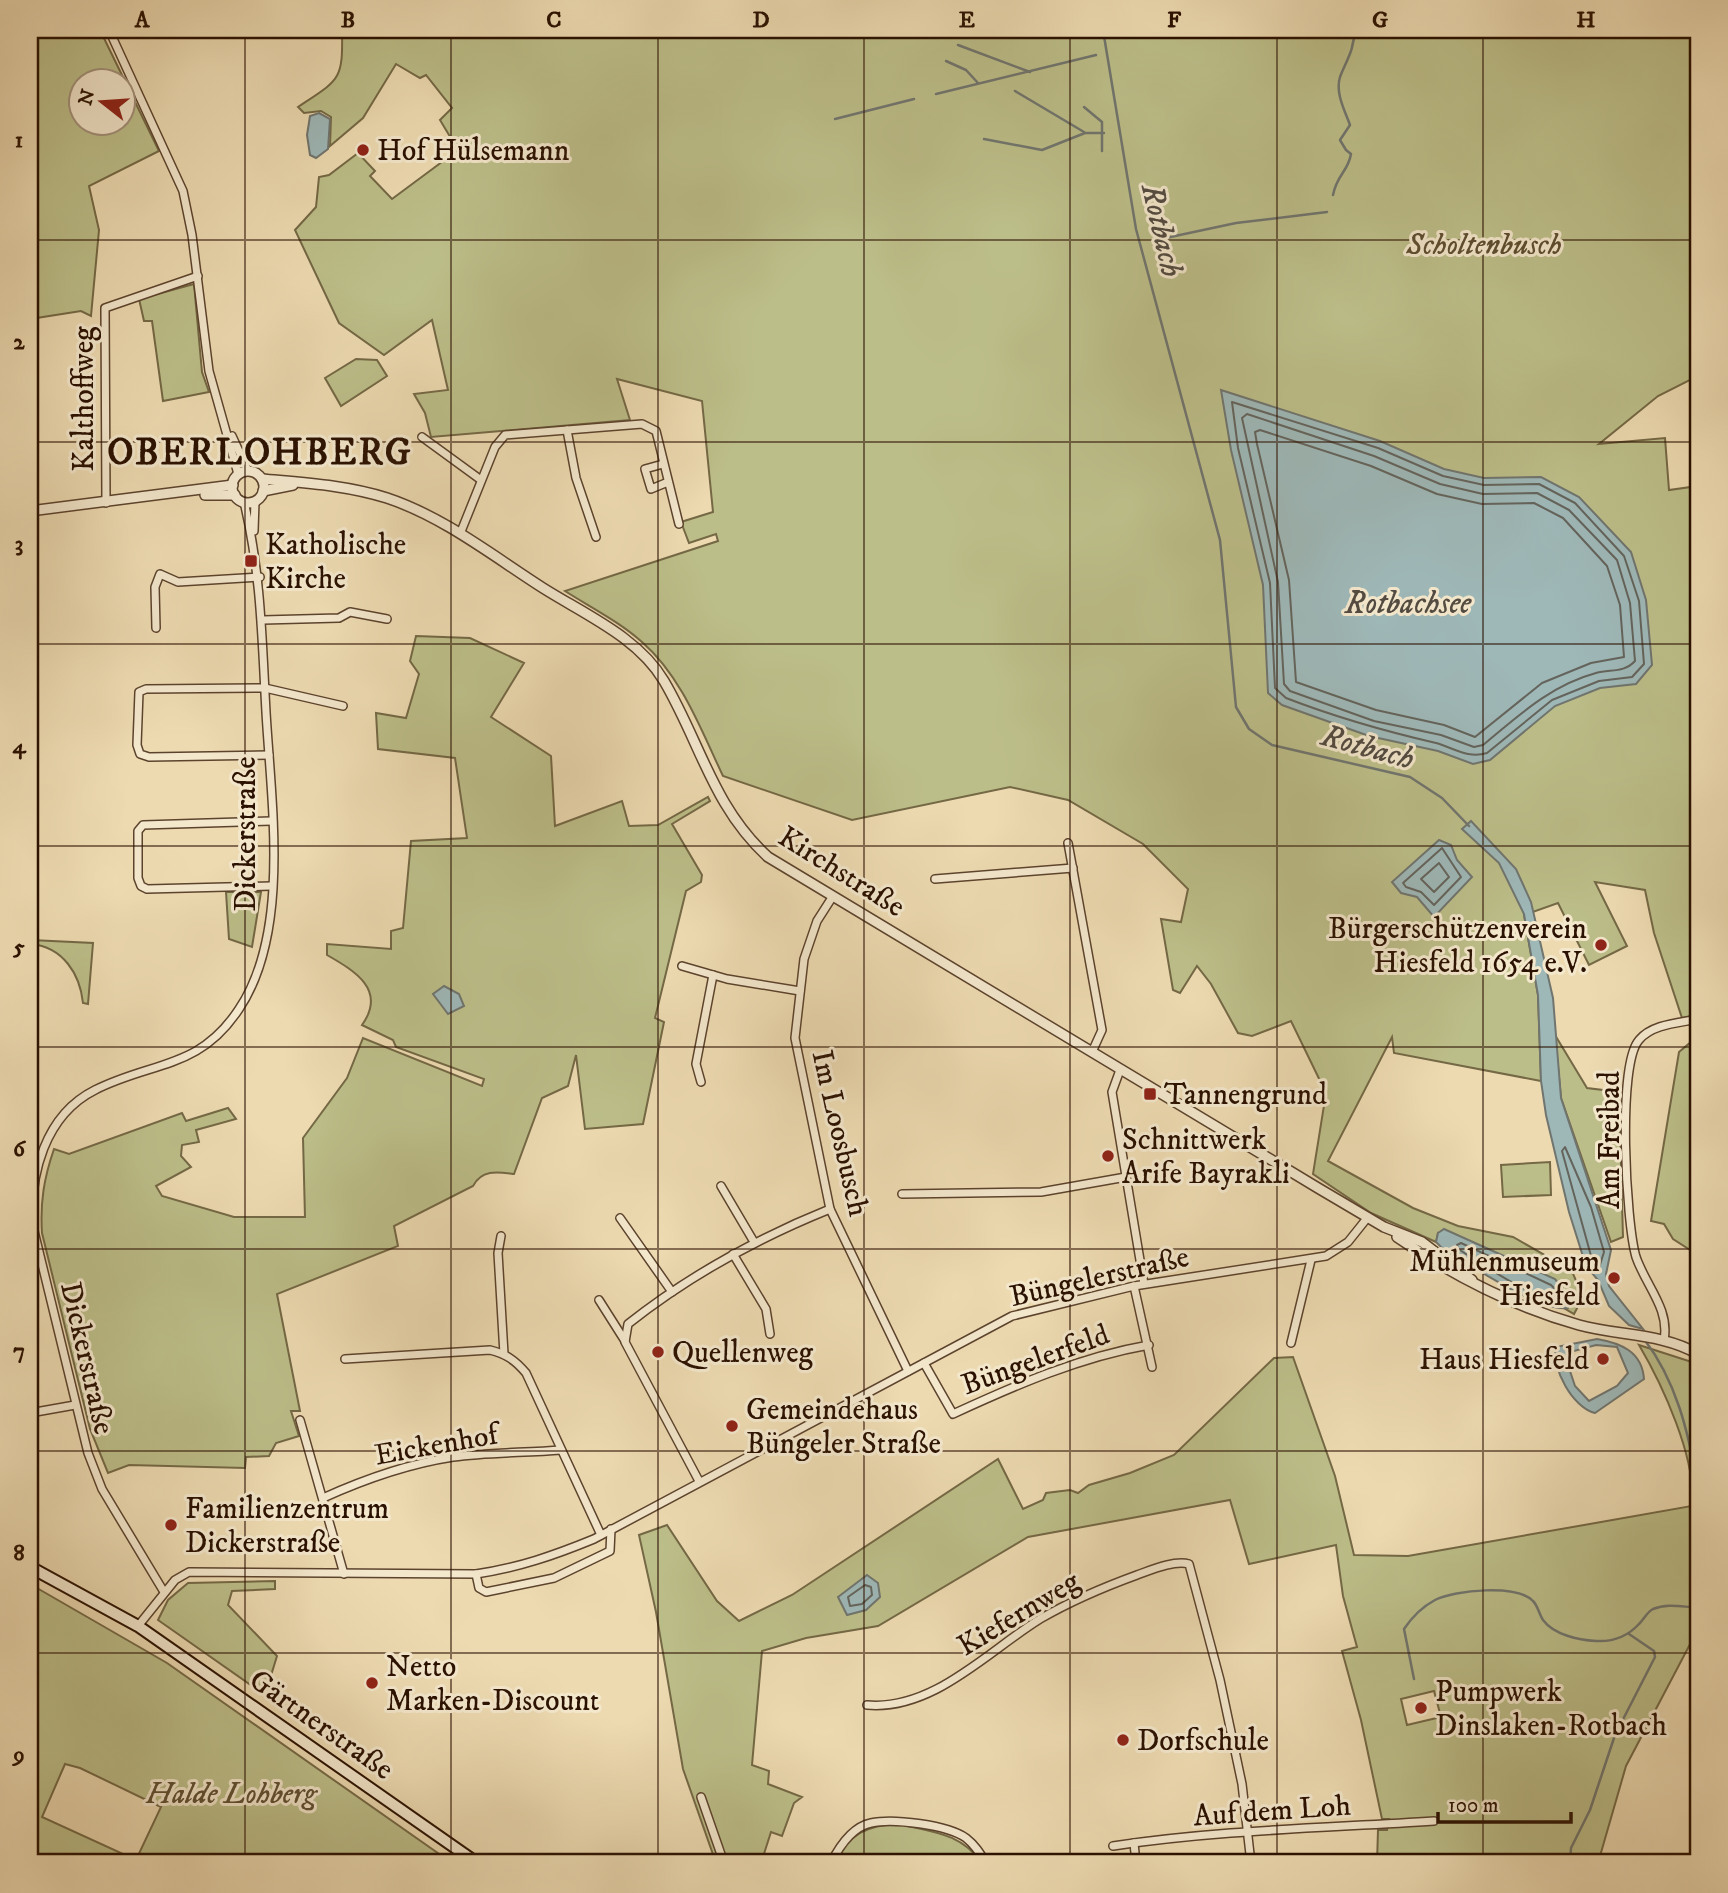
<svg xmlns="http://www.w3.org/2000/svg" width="1728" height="1893" viewBox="0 0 1728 1893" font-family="'IM FELL DW Pica',serif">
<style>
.green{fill:#bcbe89;stroke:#746845;stroke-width:2;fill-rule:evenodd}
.water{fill:#9eb8b8;stroke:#70756f;stroke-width:2;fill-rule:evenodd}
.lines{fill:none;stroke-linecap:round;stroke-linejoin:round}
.shore{stroke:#64645c;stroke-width:2}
.stream{stroke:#70756f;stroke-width:2.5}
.minor-casing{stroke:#5c432d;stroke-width:10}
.tertiary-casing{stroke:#5c432d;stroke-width:12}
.secondary-casing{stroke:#2b1101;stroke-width:14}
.minor{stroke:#f3e7cc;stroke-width:7}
.tertiary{stroke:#f3e7cc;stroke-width:9}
.secondary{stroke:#f3e7cc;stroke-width:10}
.grid{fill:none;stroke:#2b1101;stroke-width:2;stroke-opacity:0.55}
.poi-dot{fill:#8f2418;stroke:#f3e7cc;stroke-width:2.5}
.labels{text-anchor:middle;stroke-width:6;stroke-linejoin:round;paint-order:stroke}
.poi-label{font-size:30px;fill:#2b1101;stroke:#f3e7cc;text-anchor:start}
.park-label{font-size:30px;font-style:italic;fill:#5e4e31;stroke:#f3e7cc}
.street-label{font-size:30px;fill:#2b1101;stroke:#f3e7cc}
.water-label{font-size:32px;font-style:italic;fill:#534b41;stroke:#f3e7cc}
.district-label{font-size:37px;font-weight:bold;letter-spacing:2px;fill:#2b1101;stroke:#f3e7cc}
.neatline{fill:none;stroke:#2b1101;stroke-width:2.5}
.grid-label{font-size:23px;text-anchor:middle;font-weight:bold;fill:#2b1101}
</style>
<rect width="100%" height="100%" fill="#eddab1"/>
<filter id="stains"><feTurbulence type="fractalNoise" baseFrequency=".00286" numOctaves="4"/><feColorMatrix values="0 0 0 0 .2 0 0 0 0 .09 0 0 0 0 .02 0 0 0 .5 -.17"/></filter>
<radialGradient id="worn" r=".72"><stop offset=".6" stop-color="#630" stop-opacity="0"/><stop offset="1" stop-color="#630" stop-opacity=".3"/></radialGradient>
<g class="green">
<path d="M30,30H56L72,36L84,30H100L159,151L89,186L99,230L91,316L81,311L30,319ZM80,80H122V122H80Z"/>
<path d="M342,30H1698V376L1658,396L1599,444L1665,438L1669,490L1698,486V1015L1682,1018L1654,933L1645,890L1595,882L1627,946L1589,965L1558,903L1524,915L1538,995L1541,1081L1394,1053L1392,1037L1328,1161L1413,1208L1458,1226L1513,1237L1564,1266L1568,1262L1583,1297L1574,1314L1438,1233L1436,1242L1371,1213L1313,1174L1326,1093L1291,1021L1252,1036L1238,1033L1211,984L1197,966L1180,993L1173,990L1161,919L1181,922L1188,889L1143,844L1068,800L1010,787L852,820L723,776C701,730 682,677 642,642C620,622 590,607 565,591L718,541L716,534L689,543L681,522L713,512L702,401L617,379L630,420L431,437L425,413L414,394L448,390L432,320L384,355L339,323L295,230L316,207L319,177L329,175L358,153L375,171L370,176L392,199L458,150L440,120L452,108L426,75L420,78L396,64L363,118L330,146L331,117L321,111L304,113L298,107C340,79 343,81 342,30Z"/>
<polygon points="194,284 202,372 209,392 163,401 152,321 144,321 139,299"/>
<polygon points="356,359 377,360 387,376 341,406 325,378"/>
<path d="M416,636L470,638L524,663L491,717L551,756L555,826L622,801L629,826L658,825L708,797L710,801L672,824L702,875L701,882L686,891L655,1018L664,1022L643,1124L585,1129L576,1055L568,1086L542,1098L514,1174C498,1172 482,1169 473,1186L394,1226L398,1246L277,1294L300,1411H291L299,1436L276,1443L269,1456L246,1457L245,1468L129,1465L108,1473L90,1429L42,1233C40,1202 44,1178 54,1149L69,1154L182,1113L186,1121L228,1108L236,1119L196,1130L199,1142L182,1145L181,1156L191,1167L156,1186L162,1196L234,1217H305L303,1138L347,1078L363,1038L482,1086L484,1079L396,1047L393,1040L362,1025C387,990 355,971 327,955V944L391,949V931L403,928L411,841L467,838L455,758L378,749L376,713L406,718L419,674L410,661Z"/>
<polygon points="226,892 261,892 252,947 229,939"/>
<path d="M31,940L93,943L88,1004L83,1003C80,974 63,947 31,944Z"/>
<polygon points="1555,1035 1587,1088 1619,1092 1623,1237 1611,1242 1561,1098"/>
<polygon points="1698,1036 1698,1255 1673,1239 1664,1224 1651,1221 1679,1052"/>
<polygon points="1550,1162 1551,1195 1503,1197 1501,1165"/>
<path d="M1639,1345L1698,1364V1629L1626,1766L1598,1863H1377L1378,1830H1387L1389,1819H1382L1361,1720L1342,1651L1357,1647L1343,1596L1336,1545L1249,1564L1230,1500L1028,1537L878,1626L806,1638L762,1651L752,1765L769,1771L768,1784L802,1797L794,1803L782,1836L771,1832L761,1863H716L683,1769L656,1612L639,1535L667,1525L717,1601L739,1621L792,1595L998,1459L1023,1509L1043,1500L1046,1493L1070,1490L1078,1493L1089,1485L1130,1473L1174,1455L1274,1358L1293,1357L1335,1476L1354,1555L1408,1556L1692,1506C1697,1459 1662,1384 1639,1345ZM1434,1691L1441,1717L1407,1725L1401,1699Z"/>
<polygon points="275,1581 275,1589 232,1591 228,1605 277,1656 265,1695 158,1620 168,1600 188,1583"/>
<path d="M30,1584L167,1663L452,1863H30ZM65,1764L80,1768L161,1807L136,1860L42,1817Z"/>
<path d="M899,1824C933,1832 961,1833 982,1863H834C849,1834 867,1825 899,1824Z"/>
</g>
<g class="water">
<polygon points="319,113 330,119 328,149 316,158 310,155 307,135 310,116"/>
<polygon points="1221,390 1380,441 1444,469 1484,478 1541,477 1579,497 1631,552 1646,600 1652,665 1636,684 1600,688 1555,706 1490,760 1473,764 1438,751 1369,736 1282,705 1268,693 1263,585 1231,450"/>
<polygon points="1471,821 1516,869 1531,902 1553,998 1561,1098 1611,1250 1606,1274 1609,1286 1643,1329 1629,1325 1609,1306 1598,1280 1586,1266 1569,1212 1546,1115 1541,1081 1538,995 1524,914 1499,863 1462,829"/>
<polygon points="1439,840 1451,845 1457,860 1472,877 1434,917 1417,897 1401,893 1392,882"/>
<polygon points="444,986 459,994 464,1006 448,1014 433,994"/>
<path d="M1444,1229L1555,1279L1565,1291L1568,1308C1541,1313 1467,1263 1442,1248L1436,1242L1438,1233Z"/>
<path d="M1597,1339C1620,1343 1642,1351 1644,1379L1595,1413C1573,1408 1551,1368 1556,1347ZM1596,1345L1617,1347L1628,1373L1617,1386L1589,1401L1575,1386L1566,1359L1570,1352Z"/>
<polygon points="867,1575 878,1583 880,1597 866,1610 847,1615 838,1597"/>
</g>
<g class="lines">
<g class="shore">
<path d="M1232,402L1378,448L1443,476L1484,485L1539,484L1575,503L1624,556L1639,601L1644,664L1632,677L1599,681L1552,700L1487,753C1468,759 1454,748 1436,743C1384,731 1335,717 1286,698L1275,688L1270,583L1238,448Z"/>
<path d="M1247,414L1374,456L1440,484L1483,494L1537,493L1569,510L1617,560L1630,603L1635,661C1624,673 1611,669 1596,673C1551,685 1518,716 1483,745L1474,747L1441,735L1374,721L1290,691L1284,684L1278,582L1242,418Z"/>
<polygon points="1260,430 1371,466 1437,494 1482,504 1534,503 1563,518 1607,566 1620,605 1624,657 1591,663 1542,683 1475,737 1444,725 1376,710 1296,682 1289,580 1257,444 1255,432"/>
<polygon points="1442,848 1461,877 1434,905 1421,892 1406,887 1403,883"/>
<polygon points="1439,863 1449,877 1434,892 1421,879"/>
<polygon points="1565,1147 1591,1207 1604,1252 1599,1268 1593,1263 1562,1151"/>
<path d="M1461,1243L1551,1285L1557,1291L1558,1298C1537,1303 1478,1261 1458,1249L1457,1245Z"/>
<polygon points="865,1585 871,1587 872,1595 862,1604 850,1606 848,1597"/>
</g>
<g class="stream">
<polyline points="1103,30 1136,229 1220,540 1236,707 1249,729 1272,745 1410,777 1442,798 1469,826"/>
<polyline points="958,45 1030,72"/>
<polyline points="946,61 966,70 978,83"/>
<polyline points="1015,91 1084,132"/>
<polyline points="936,94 1096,55"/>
<polyline points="1084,107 1102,122 1102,151"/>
<polyline points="835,119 914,99"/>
<polyline points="984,139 1042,150 1085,133 1104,133"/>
<path d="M1333,195C1337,174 1348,172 1351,154L1346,150L1340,140L1350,125C1345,111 1335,93 1340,77C1346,61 1355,49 1354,30"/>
<polyline points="1161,239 1236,223 1327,212"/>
<path d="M1644,1339C1677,1382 1688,1432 1698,1485"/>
<path d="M1414,1679L1404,1629C1412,1617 1422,1607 1435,1600C1455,1590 1517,1584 1533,1601C1538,1606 1539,1614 1543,1620C1554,1635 1579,1640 1596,1641C1613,1642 1627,1637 1639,1624C1644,1619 1647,1612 1653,1609C1665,1604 1678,1606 1690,1607L1698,1588"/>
<polyline points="1570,1863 1571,1848 1590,1810 1615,1735 1655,1657 1654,1651 1629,1634"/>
</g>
<g class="minor-casing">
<g id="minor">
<polyline points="109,30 183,191 192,235 209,371 238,474"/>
<polyline points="567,430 576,478 596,537"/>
<polyline points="232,436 248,471"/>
<polyline points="422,437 481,480"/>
<polyline points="663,464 645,469 651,489 668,482"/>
<polyline points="106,503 105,308 198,276"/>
<polyline points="254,531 255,501"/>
<polyline points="460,534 495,447 505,435 642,424 656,431 679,524"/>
<polyline points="263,620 339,618 350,612 387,619"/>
<polyline points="156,628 155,587 160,574 178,582 260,577"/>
<polyline points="269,755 149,757 140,754 137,745 139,692 146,689 265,688 343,706"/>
<polyline points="1068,843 1102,1030 1092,1052"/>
<polyline points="935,879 1073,868"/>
<polyline points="271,886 147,889 141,886 138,878 138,831 143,825 272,821"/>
<polyline points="833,896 817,921 804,959 795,1038 830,1209 908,1371"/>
<polyline points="682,966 727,979 800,991"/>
<polyline points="1120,1070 1112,1092 1144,1284"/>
<polyline points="701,1082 696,1064 713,975"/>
<polyline points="721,1186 754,1242"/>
<polyline points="902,1194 1041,1192 1126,1177"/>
<polyline points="620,1218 672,1292"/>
<polyline points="501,1236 498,1253 504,1354"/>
<polyline points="733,1254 766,1309 770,1334"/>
<polyline points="1134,1286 1152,1367"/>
<polyline points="599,1300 625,1341"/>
<path d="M1664,1340C1670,1309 1646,1286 1636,1257C1626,1223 1617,1065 1639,1040C1652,1024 1679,1023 1698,1019"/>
<polyline points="1291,1343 1311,1260"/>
<path d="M345,1359L490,1350C506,1354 515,1360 526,1373L601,1535"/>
<path d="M924,1363L953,1414C1016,1385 1080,1357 1149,1345"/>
<polyline points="30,1413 75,1405"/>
<polyline points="300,1420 344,1574"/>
<path d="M699,1481L625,1342L628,1324C690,1275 758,1238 830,1209"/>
<path d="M323,1498C365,1479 407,1464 453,1457C489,1452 525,1453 561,1450"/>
<polyline points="476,1574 479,1588 486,1592 554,1578 610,1551 611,1529"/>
<path d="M164,1592L102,1489L88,1453L33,1227C29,1175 45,1115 95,1090C152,1061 199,1070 239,1009C291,932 271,801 266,712C262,640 261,572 244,502"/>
<path d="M138,1626L175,1580L189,1572L476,1574C518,1568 555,1555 594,1539L1012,1316L1134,1286L1326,1256L1348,1242L1368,1217"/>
<path d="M867,1705C933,1711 988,1651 1040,1619C1071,1601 1104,1587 1137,1575C1151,1570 1174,1560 1189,1564L1220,1680L1242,1784L1251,1863"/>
<polyline points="701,1797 724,1863"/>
<polyline points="1134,1843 1136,1863"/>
<path d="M1113,1846C1219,1830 1327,1828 1434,1821"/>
<path d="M831,1863C839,1847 852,1827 871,1823C893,1818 948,1825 966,1838C975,1845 980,1853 986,1863"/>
</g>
</g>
<g class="tertiary-casing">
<g id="tertiary">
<circle cx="248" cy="487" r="16"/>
<path d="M262,479C305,483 345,485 387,498C444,517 493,556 543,588C584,614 638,637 664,681C700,742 713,807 768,857L1318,1188L1384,1227L1422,1242L1472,1280"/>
<polyline points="263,491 293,485"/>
<polyline points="205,495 235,495"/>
<polyline points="30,511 233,485"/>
<path d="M1397,1237C1452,1275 1515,1307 1579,1325C1619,1336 1662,1333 1698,1354"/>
</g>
</g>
<g class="secondary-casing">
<polyline id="secondary" points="30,1567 138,1626 477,1863"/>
</g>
<use href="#minor" class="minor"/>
<use href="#tertiary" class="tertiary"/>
<use href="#secondary" class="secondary"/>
</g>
<path class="grid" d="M245,30V1863M451,30V1863M658,30V1863M864,30V1863M1070,30V1863M1277,30V1863M1483,30V1863M30,240H1698M30,442H1698M30,644H1698M30,846H1698M30,1047H1698M30,1249H1698M30,1451H1698M30,1653H1698"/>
<g class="poi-dot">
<circle cx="363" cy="150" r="7"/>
<rect x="244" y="554" width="14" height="14" rx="3.5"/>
<circle cx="1601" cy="945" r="7"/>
<rect x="1143" y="1087" width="14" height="14" rx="3.5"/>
<circle cx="1108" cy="1156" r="7"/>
<circle cx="1614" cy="1278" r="7"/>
<circle cx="658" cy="1352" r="7"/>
<circle cx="1603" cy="1359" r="7"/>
<circle cx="732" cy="1426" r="7"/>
<circle cx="171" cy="1525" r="7"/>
<circle cx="372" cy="1683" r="7"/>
<circle cx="1421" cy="1708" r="7"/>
<circle cx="1123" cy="1740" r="7"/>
</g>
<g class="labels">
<g class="poi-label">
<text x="377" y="160">Hof Hülsemann</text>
<text x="265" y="554">Katholische<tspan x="265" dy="34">Kirche</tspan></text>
<text x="1587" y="938" text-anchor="end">Bürgerschützenverein<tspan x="1587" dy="34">Hiesfeld 1654 e.V.</tspan></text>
<text x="1164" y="1104">Tannengrund</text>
<text x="1122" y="1149">Schnittwerk<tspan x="1122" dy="34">Arife Bayrakli</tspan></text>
<text x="1600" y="1271" text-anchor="end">Mühlenmuseum<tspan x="1600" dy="34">Hiesfeld</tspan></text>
<text x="672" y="1362">Quellenweg</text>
<text x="1589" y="1369" text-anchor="end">Haus Hiesfeld</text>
<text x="746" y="1419">Gemeindehaus<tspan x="746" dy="34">Büngeler Straße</tspan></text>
<text x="185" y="1518">Familienzentrum<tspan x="185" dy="34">Dickerstraße</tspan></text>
<text x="386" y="1676">Netto<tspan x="386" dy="34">Marken-Discount</tspan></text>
<text x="1435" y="1701">Pumpwerk<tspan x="1435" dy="34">Dinslaken-Rotbach</tspan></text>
<text x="1137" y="1750">Dorfschule</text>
</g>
<g class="park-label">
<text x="1484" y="254">Scholtenbusch</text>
<text x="231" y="1803">Halde Lohberg</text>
</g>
<g class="street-label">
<text transform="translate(83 399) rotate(-90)" y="10">Kalthoffweg</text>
<text transform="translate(245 834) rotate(-90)" y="10">Dickerstraße</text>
<text transform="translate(842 871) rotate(32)" y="10">Kirchstraße</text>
<text transform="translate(841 1133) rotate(77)" y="10">Im Loosbusch</text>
<text transform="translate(1609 1140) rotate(-90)" y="10">Am Freibad</text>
<text transform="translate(1099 1276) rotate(-13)" y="10">Büngelerstraße</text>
<text transform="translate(88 1358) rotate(77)" y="10">Dickerstraße</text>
<text transform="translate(1035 1359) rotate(-20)" y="10">Büngelerfeld</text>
<text transform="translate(436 1444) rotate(-10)" y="10">Eickenhof</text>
<text transform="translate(1018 1613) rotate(-31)" y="10">Kiefernweg</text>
<text transform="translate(322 1724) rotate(35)" y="10">Gärtnerstraße</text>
<text transform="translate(1272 1810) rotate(-4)" y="10">Auf dem Loh</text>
</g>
<g class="water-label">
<text transform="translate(1163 230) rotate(77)" y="11">Rotbach</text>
<text x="1408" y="613">Rotbachsee</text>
<text transform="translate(1368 746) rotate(15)" y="11">Rotbach</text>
</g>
<g class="district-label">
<text x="260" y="464">OBERLOHBERG</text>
</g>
</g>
<rect width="1728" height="1893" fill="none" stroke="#eddab1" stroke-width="77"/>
<g transform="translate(102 102) rotate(287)"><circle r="33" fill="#f3e7cc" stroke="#a3917b" stroke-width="2"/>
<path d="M0-5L12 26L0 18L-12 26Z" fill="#8f2418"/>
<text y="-10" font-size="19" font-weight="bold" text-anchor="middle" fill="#2b1101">N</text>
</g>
<path d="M1438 1812v10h133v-10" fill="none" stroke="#2b1101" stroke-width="3.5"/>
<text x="1448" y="1812" font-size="21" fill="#2b1101" stroke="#f3e7cc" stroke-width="5" paint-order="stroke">100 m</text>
<rect x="38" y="38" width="1652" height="1816" class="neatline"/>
<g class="grid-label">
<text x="142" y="27">A</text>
<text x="348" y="27">B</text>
<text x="554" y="27">C</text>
<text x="761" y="27">D</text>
<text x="967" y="27">E</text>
<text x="1174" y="27">F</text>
<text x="1380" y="27">G</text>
<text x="1586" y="27">H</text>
<text x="19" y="147">1</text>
<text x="19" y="349">2</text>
<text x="19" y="551">3</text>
<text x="19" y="753">4</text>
<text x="19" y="954">5</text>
<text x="19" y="1156">6</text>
<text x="19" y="1358">7</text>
<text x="19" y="1560">8</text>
<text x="19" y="1762">9</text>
</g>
<rect width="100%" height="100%" filter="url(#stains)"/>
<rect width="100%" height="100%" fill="url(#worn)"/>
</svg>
